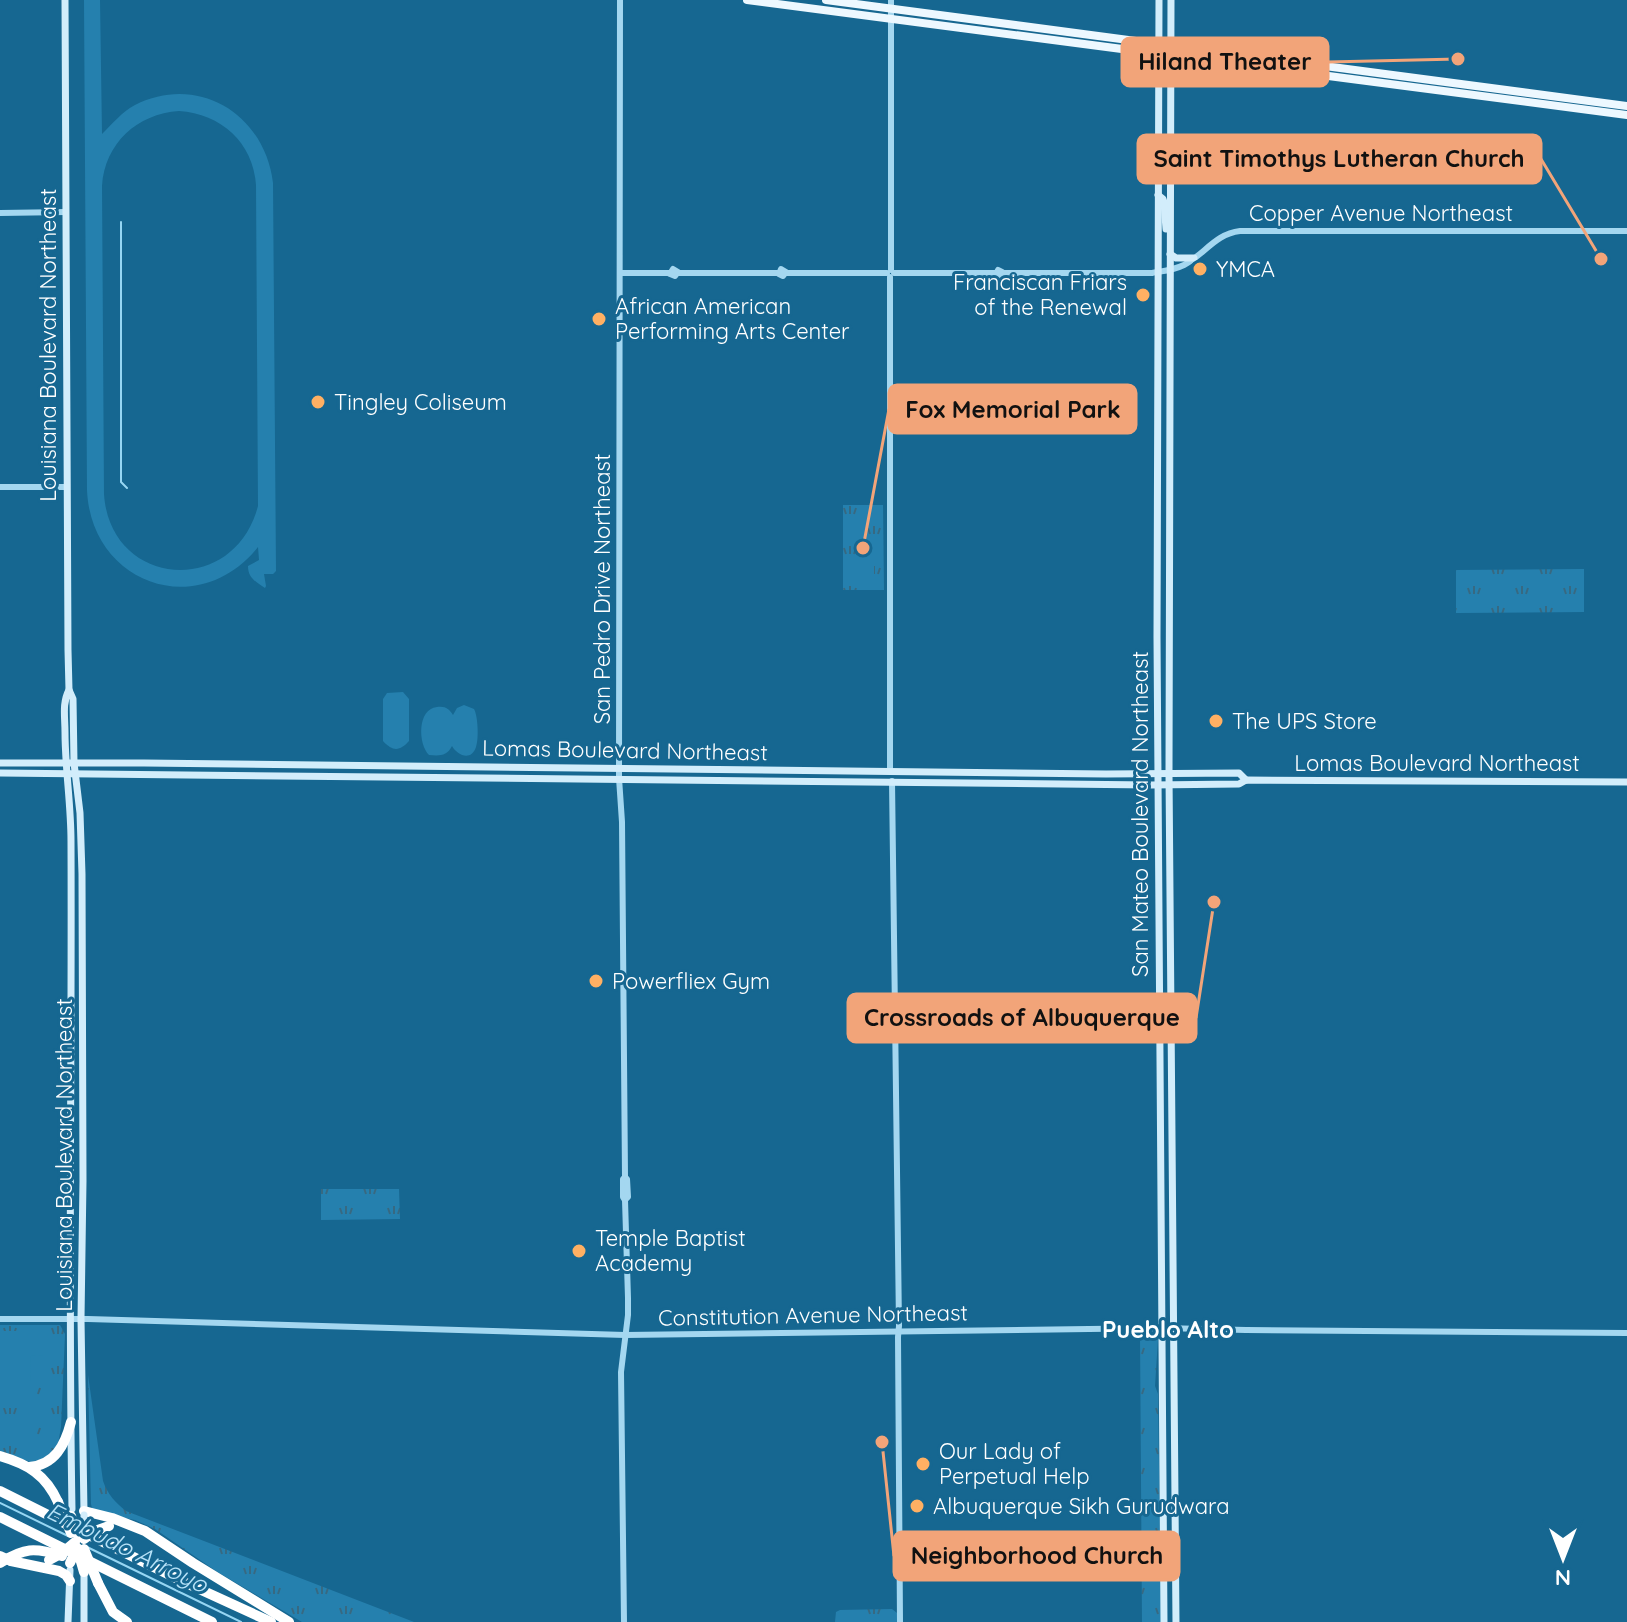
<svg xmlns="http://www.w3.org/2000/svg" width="1627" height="1622" viewBox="0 0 1627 1622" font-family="Quicksand,sans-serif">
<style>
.grass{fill:url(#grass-tufts)}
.garden{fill:#2580ae;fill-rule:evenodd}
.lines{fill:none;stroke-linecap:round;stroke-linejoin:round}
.stream{stroke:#96d6f3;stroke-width:2}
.tertiary{stroke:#a4d7f0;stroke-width:6}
.secondary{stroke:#d2edfb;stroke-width:7}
.primary{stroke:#edf8ff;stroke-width:8}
.motorway{stroke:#fff;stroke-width:10}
.secondary-bridge{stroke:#d2edfb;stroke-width:7}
.motorway-bridge{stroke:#fff;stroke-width:10}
.poi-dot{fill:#ffb063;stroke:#166791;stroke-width:3}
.labels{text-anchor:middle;stroke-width:6;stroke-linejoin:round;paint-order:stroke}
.street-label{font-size:22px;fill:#fff;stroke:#166791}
.poi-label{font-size:22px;fill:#fff;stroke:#166791;text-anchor:start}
.neighbourhood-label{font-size:24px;font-weight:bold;fill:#fff;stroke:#166791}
.water-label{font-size:24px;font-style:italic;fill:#b8e3f8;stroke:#166791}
.leader{fill:none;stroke:#f2a479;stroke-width:3}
.callout-dot{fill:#f2a479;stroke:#166791;stroke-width:3}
.callout{fill:#f2a479;stroke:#f2a479;stroke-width:3}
.callout-label{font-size:24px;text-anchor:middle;font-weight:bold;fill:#111}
</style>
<defs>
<pattern id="grass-tufts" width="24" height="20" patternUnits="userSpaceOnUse" patternTransform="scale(2)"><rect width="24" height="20" fill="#2580ae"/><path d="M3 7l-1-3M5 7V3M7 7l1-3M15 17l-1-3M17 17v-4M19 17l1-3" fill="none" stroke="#376982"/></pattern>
</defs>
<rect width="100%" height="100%" fill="#166791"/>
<g class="grass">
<polygon points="843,505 883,505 884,590 843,590"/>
<polygon points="1584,569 1584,612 1456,613 1456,570"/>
<polygon points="321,1189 399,1189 400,1219 321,1220"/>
<polygon points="0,1325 60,1325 65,1334 61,1427 58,1444 47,1458 31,1462 0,1452"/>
<polygon points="1140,1333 1156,1334 1158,1339 1155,1386 1158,1394 1161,1622 1142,1622"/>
<path d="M88,1375L103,1481C108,1495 115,1502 126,1511L414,1622H302L216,1571L155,1529L135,1520L93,1512L91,1504Z"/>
<polygon points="892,1609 897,1613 897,1622 835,1622 836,1612 840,1610"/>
</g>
<g class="garden">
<path d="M84,0H100L102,134C112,124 122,112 135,105C199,73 265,115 273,183L276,571L273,574H264L266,586L265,588C256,582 248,578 248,566L259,560L258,547C198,622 91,584 87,490ZM179,111C221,114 253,142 256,185L258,506C234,598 110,588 104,494L102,186C105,143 137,114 179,111Z"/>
<rect x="853" y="561" width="21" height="25"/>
<path d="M403,692L409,699V741C400,751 393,752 383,741V699L387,693Z"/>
<path d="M464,705L474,709C478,716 479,739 476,747C471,762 457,755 452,746C447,756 440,756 429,755C418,744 417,709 437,707C446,706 449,709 453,715L457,708Z"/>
<polygon points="0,1331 43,1331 43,1355 31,1356 30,1381 0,1381"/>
<rect x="0" y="1383" width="36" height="25"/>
<rect x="24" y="1410" width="12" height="25"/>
</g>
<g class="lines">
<g class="stream">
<polyline points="121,222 121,482 127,488"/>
<polyline points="0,1503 68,1536"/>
<polyline points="87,1547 241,1622"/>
</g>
<g class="tertiary">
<polyline points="620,0 619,778 622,822 625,1177 623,1179 623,1197 625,1200 628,1298 628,1315 621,1372 624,1622"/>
<polyline points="0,213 66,212"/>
<polygon points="673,269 678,272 675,276 670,274"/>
<polygon points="781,269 786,272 783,276 779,274"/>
<polyline points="891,270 891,0"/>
<polygon points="998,270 1002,272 1000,276 996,274"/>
<polyline points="620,273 670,273"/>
<polyline points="678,273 778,273"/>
<polyline points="786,273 887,273"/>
<polyline points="894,273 996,273"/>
<path d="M1002,273H1152C1163,271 1174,270 1184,265C1205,254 1215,234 1240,231H1627"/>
<polyline points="0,487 67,487"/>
<polyline points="890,771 890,277"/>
<polyline points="892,781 899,1326 898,1337 900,1622"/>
<polyline points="625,1177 627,1179 628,1197 625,1200"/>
<polyline points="0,1319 88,1319 625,1335 1162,1328 1246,1330 1627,1333"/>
</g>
<g class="secondary">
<polyline points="65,0 68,650 69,690 73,699 74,763 80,813 82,874 83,1181 81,1319 84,1512"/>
<polyline points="1159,0 1157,637 1164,1622"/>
<polyline points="1171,0 1169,774 1176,1622"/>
<polyline points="1158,195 1163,199 1164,202 1166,229"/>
<polyline points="1170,254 1176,258 1194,258"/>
<path d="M69,690C62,703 65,717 65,732C65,768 71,804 71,841C72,1063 68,1286 72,1509"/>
<polyline points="0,763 144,763 1106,774 1239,773 1246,780"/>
<polyline points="0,773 1151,785 1239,784 1246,780 1627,782"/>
<polyline points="84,1572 84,1622"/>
<polyline points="68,1622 70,1570"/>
</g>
<g class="primary">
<polyline points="747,0 1627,115"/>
<polyline points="826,0 1627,106"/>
</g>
<g class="motorway">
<path d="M0,1456C28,1464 46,1475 58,1502"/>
<path d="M29,1467C55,1465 65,1445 71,1422"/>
<polyline points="0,1491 70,1526"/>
<polyline points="84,1511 112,1518 145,1531 193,1563 289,1622"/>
<polyline points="0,1517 212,1622"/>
<polyline points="85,1533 186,1583 271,1622"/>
<polyline points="11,1561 59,1571 66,1575 70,1581"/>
<path d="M0,1563C24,1548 34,1547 62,1556"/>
<polyline points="98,1583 113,1612 127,1622"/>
</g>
<polyline class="secondary-bridge" points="84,1515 84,1539"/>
<g class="motorway-bridge">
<polyline points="58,1502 71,1533"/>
<polyline points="71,1516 79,1537"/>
<polyline points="84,1539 95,1531 109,1526"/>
<polyline points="77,1548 84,1572"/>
<polyline points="84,1549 98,1583"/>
<polyline points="0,1556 11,1561"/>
<polyline points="49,1560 62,1553 75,1542"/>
<polyline points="70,1563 77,1548"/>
</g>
</g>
<g class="poi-dot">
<circle cx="1200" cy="269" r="8"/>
<circle cx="1143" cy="295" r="8"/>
<circle cx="599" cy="319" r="8"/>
<circle cx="318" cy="402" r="8"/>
<circle cx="1216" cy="721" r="8"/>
<circle cx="596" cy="981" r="8"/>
<circle cx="579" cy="1251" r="8"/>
<circle cx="923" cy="1464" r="8"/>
<circle cx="917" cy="1506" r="8"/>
</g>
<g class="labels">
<g class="street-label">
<text x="1381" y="221">Copper Avenue Northeast</text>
<text transform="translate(48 345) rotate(-90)" y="8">Louisiana Boulevard Northeast</text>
<text transform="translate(602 589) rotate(-90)" y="8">San Pedro Drive Northeast</text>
<text transform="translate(625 750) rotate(1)" y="8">Lomas Boulevard Northeast</text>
<text x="1437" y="771">Lomas Boulevard Northeast</text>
<text transform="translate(1140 814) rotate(-90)" y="8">San Mateo Boulevard Northeast</text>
<text transform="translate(64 1155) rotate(-90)" y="8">Louisiana Boulevard Northeast</text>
<text transform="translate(813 1315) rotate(-1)" y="8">Constitution Avenue Northeast</text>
</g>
<g class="poi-label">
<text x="1216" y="277">YMCA</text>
<text x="1127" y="290" text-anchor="end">Franciscan Friars<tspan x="1127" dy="25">of the Renewal</tspan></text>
<text x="615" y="314">African American<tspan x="615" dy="25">Performing Arts Center</tspan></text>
<text x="334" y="410">Tingley Coliseum</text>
<text x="1232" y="729">The UPS Store</text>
<text x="612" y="989">Powerfliex Gym</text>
<text x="595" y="1246">Temple Baptist<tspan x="595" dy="25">Academy</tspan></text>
<text x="939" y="1459">Our Lady of<tspan x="939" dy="25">Perpetual Help</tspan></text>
<text x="933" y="1514">Albuquerque Sikh Gurudwara</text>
</g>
<g class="neighbourhood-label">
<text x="1168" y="1338">Pueblo Alto</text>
</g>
<g class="water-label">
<text transform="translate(127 1548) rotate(26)" y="8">Embudo Arroyo</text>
</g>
</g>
<path class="leader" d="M1458 59L1328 62M1601 259L1541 159M863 548L889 409M1214 902L1196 1018M882 1442L894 1556"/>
<g class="callout-dot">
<circle cx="1458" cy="59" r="8"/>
<circle cx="1601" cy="259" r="8"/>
<circle cx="863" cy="548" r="8"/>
<circle cx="1214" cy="902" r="8"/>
<circle cx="882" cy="1442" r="8"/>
</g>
<g class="callout">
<rect x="1122" y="38" width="206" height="48" rx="8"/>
<rect x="1138" y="135" width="403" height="48" rx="8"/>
<rect x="889" y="385" width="247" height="48" rx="8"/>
<rect x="848" y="994" width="348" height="48" rx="8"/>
<rect x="894" y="1532" width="285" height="48" rx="8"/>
</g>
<g class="callout-label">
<text x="1225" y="70">Hiland Theater</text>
<text x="1339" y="167">Saint Timothys Lutheran Church</text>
<text x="1013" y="418">Fox Memorial Park</text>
<text x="1022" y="1026">Crossroads of Albuquerque</text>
<text x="1037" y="1564">Neighborhood Church</text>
</g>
<g transform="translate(1563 1558) rotate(180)" stroke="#166791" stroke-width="6" paint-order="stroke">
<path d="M0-6L14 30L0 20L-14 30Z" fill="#ffffff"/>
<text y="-12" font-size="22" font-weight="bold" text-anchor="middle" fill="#ffffff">N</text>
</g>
</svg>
